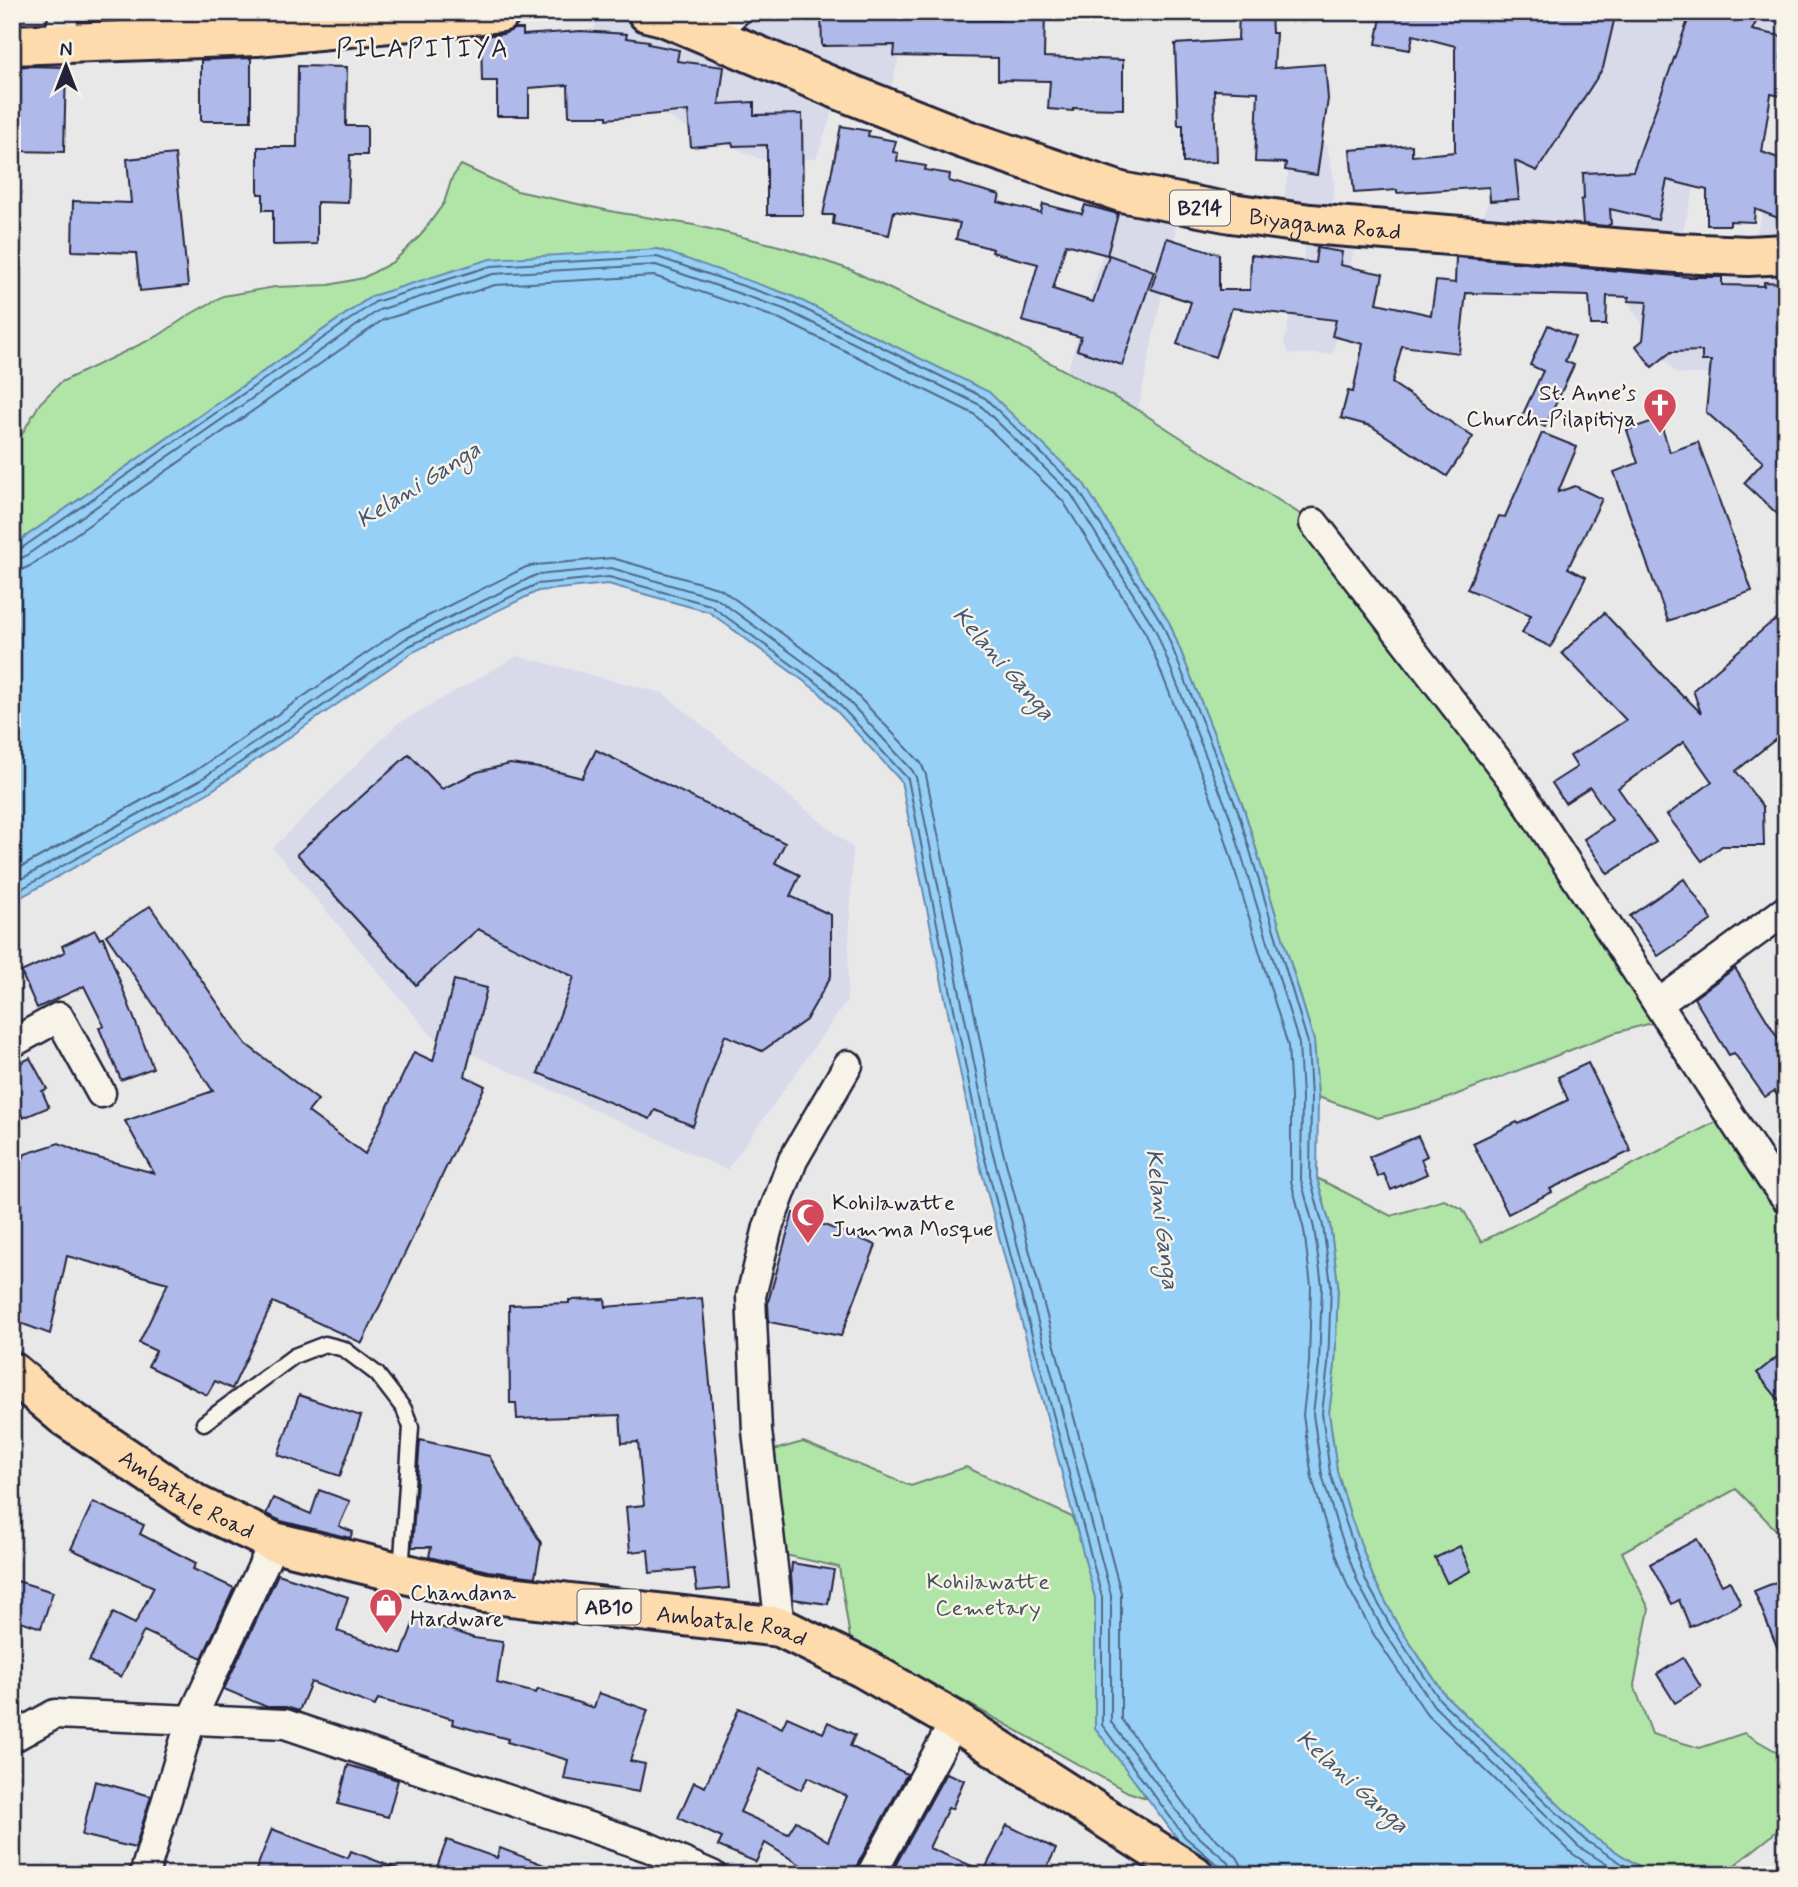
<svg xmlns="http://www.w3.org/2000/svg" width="1798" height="1887" viewBox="0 0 1798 1887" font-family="Mynerve,sans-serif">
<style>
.built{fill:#d8daea}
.green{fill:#b1e5a7;stroke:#6a8471;stroke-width:2}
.water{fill:#97d0f7;stroke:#688aac;stroke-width:2}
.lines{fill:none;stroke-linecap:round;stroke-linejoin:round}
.shore{stroke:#516886;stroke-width:2}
.building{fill:#afbaeb;stroke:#22223b;stroke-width:2;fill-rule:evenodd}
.service-casing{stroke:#22223b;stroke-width:19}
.minor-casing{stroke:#22223b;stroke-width:33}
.primary-casing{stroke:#22223b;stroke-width:44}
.service{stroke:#f7f3e8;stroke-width:14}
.minor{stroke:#f7f3e8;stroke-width:28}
.primary{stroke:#fedbac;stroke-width:38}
.labels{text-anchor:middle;stroke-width:5;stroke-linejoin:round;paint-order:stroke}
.shield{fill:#f7f3e8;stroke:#62616f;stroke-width:2}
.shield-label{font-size:21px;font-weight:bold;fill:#22223b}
.street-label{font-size:23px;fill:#22223b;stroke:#f7f3e8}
.poi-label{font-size:23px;fill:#22223b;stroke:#f7f3e8;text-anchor:start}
.park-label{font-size:23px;fill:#465356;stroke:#f7f3e8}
.water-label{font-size:24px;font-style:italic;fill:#455673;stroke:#f7f3e8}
.quarter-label{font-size:26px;letter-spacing:2px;fill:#22223b;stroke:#f7f3e8}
</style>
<rect width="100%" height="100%" fill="#e9e8e9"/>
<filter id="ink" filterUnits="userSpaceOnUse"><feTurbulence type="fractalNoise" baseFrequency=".0143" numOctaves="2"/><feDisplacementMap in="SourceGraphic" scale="14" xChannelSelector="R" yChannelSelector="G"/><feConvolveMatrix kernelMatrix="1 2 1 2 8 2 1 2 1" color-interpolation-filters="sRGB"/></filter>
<g filter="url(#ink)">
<g class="built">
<polygon points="593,12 910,12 890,93 840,90 816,159 760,159 686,127 643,103 601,76"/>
<polygon points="1552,12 1745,12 1786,20 1786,58 1698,175 1677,252 1748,256 1777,171 1786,171 1786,375 1676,374 1655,346 1625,297 1617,262 1476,238"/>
<polygon points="1304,138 1327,146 1335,183 1328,225 1358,227 1338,336 1332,354 1289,354 1284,343 1310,225 1280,219 1294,140"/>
<polygon points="1121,192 1181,204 1138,410 1067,372"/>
<polygon points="517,656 663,693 853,848 847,1001 727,1170 432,1036 273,848 397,724"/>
</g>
<g class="green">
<polygon points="461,165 517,191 615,212 694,225 783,247 851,270 923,305 1004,338 1138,410 1314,523 1667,1019 1614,1033 1435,1103 1378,1118 1318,1097 1314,1041 1244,809 1169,622 372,296 12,546 12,451 40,403 61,382 158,336 189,315 223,296 275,287 329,285 363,278 393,262 420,236 444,203 452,178"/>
<polygon points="1729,1115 1786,1198 1786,1540 1736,1489 1622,1552 1649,1609 1634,1685 1652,1734 1700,1748 1744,1733 1786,1757 1786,1822 1769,1838 1722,1875 1659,1875 1645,1870 1590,1835 1445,1695 1396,1622 1373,1577 1351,1518 1337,1471 1329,1412 1335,1365 1338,1284 1330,1225 1317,1178 1391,1216 1444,1200 1463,1209 1481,1242"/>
<polygon points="803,1442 911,1486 966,1467 1072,1517 1102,1593 1104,1721 1146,1798 1128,1792 850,1638 839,1567 785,1555 774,1450"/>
</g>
<polygon class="water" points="658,249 790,295 989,392 1084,484 1169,622 1244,809 1314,1041 1318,1097 1317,1178 1330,1225 1338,1284 1335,1365 1329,1413 1337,1471 1351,1518 1373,1577 1396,1622 1445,1695 1590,1835 1645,1870 1659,1875 1219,1875 1180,1842 1095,1728 1095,1598 976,1150 901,781 820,693 709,612 608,584 538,591 413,652 208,793 12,902 12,546 372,296 490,259"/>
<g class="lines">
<g class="shore">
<polyline points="12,551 19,550 375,302 491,266 657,257 788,301 985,398 1078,489 1163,625 1238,811 1308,1043 1311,1097 1310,1178 1323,1226 1331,1285 1328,1365 1322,1413 1330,1473 1345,1520 1366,1581 1390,1625 1440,1700 1585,1840 1640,1875"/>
<polyline points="12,560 24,557 379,310 493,274 656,265 784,309 980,405 1071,494 1155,629 1229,814 1299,1044 1302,1097 1301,1180 1314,1228 1322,1285 1319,1364 1313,1414 1322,1475 1336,1522 1358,1583 1383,1630 1434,1706 1579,1847 1624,1875"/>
<polyline points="12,571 21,570 30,566 383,320 495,285 654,276 780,319 974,414 1063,501 1146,634 1219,818 1288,1046 1291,1097 1291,1181 1304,1230 1311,1286 1309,1363 1303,1415 1312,1478 1326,1526 1348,1587 1374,1635 1426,1713 1573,1854 1604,1875"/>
<polyline points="12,872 195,771 400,630 526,567 536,565 612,558 721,589 836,673 921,763 926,775 1001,1144 1121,1593 1121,1719 1199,1824 1237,1857 1242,1866 1242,1875"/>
<polyline points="12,884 200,780 405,639 536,575 611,568 716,598 830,681 912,770 916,777 991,1146 1111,1595 1111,1722 1191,1830 1229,1863 1232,1875"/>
<polyline points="12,894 205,787 409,646 537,584 609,577 710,605 824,688 908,779 982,1148 1102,1597 1102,1725 1185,1837 1220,1867 1223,1875"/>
</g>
</g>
<g class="building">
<polygon points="821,12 871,12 871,17 999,20 999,12 1045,12 1044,57 1123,60 1123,109 1073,108 1073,111 1048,109 1050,81 998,80 998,58 894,56 895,45 822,46"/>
<polygon points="1239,12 1271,12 1272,33 1276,33 1274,68 1325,64 1328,99 1317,175 1285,170 1286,163 1255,162 1258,92 1214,90 1216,162 1183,163 1183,125 1178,125 1175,44 1238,40"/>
<polygon points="1382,12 1616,12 1603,68 1537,171 1515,161 1519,199 1490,201 1489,187 1397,193 1397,190 1354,193 1350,150 1412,145 1412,156 1455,152 1455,46 1413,35 1410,50 1376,44"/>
<polygon points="1691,12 1761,12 1752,30 1786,37 1781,58 1786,58 1786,68 1781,96 1771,94 1762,152 1786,161 1786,197 1778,218 1755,209 1754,222 1730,221 1730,225 1707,225 1707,190 1667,180 1658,220 1610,209 1611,224 1607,226 1583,224 1581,200 1584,199 1583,173 1633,171"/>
<polygon points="514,29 523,29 523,35 581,31 627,34 626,38 649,41 648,44 679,50 677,61 724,67 719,104 754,102 754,115 802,114 803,215 767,215 767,145 733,146 732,143 691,147 688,111 607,119 607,116 569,116 568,85 529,88 529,116 497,116 497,81 482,81 481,36 503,34"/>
<polygon points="251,58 251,121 201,121 201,60"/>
<polygon points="29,66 66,67 64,152 12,151 12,67"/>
<polygon points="298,66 347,67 346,126 367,126 367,155 350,155 348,203 317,202 317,244 273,245 273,210 263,210 263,194 258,194 258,147 297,147"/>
<polygon points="841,126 869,131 868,136 896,141 893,152 898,153 897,161 926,166 925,170 950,174 949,181 1000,195 998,202 1041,213 1043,204 1082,214 1085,205 1118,214 1107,255 1066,244 1053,289 1093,302 1109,255 1154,271 1122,365 1077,350 1081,337 1022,321 1038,264 992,252 993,249 956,239 960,223 894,211 889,235 833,224 834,215 823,215"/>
<polygon points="175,154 188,286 140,291 136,253 72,251 73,201 131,203 127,159"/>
<polygon points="1167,238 1219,254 1219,290 1250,290 1251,255 1315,263 1317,248 1342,252 1340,265 1383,274 1377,303 1431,315 1436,281 1455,283 1456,257 1690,277 1722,277 1722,285 1764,286 1764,282 1786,283 1786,522 1744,483 1763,462 1706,412 1711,361 1702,361 1702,351 1671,352 1652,367 1636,346 1643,340 1647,302 1628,301 1629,297 1607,296 1606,325 1591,325 1589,296 1466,293 1459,353 1402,346 1392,383 1473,437 1447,476 1371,426 1341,418 1348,391 1353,392 1363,344 1332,336 1336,320 1232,308 1215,357 1177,344 1191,302 1151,289"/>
<polygon points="1548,325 1575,337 1565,361 1574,365 1545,427 1522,416 1543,371 1530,365"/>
<polygon points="1659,419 1670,452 1698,442 1752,591 1668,621 1614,472 1638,463 1627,430"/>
<polygon points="1542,433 1577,447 1558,492 1575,486 1602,499 1568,568 1586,577 1551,647 1522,633 1531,615 1467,589 1499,516 1505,517"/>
<polygon points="1604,613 1684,698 1685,697 1701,713 1693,690 1767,626 1786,614 1786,731 1736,771 1763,807 1764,846 1722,846 1702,861 1667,815 1712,782 1684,742 1618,788 1656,842 1608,874 1584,839 1612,820 1590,787 1565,803 1552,783 1577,767 1570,756 1626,720 1562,653"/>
<polygon points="596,750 785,843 775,863 800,875 790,896 831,915 831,976 806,1020 762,1051 725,1035 693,1126 655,1110 650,1119 538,1073 574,977 478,929 416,985 297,854 409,754 442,789 477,772 510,764 547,769 582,778"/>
<polygon points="1684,879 1712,920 1658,956 1630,916"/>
<polygon points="150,906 246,1044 318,1100 308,1112 365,1154 414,1052 433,1061 454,980 487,988 465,1076 485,1086 362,1343 273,1302 232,1389 215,1381 207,1395 148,1366 156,1351 139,1343 168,1283 67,1256 50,1334 12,1320 12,1186 25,1154 59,1143 87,1155 154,1173 125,1121 213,1091 106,935"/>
<polygon points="95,930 100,939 103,937 153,1068 121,1080 99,1028 104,1026 84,986 37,1008 21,972 65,952 62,946"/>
<polygon points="1735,968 1778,1038 1786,1033 1786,1107 1774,1091 1765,1097 1734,1053 1729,1055 1694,998"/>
<polygon points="30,1058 47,1089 42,1091 49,1107 23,1118 12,1095 12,1067"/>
<polygon points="1588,1063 1631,1151 1550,1189 1552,1192 1508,1214 1473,1143 1517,1122 1518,1124 1568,1100 1558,1077"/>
<polygon points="1418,1136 1427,1156 1421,1159 1427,1174 1391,1190 1384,1174 1378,1177 1369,1157"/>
<polygon points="793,1213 876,1245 841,1336 769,1322 768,1302"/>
<polygon points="702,1298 729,1588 697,1591 694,1569 650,1573 648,1550 630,1552 626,1507 644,1505 638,1442 622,1443 620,1415 517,1419 516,1403 510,1403 509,1305 569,1303 569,1300 605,1299 606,1307"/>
<polygon points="1777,1357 1786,1368 1786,1409 1757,1373"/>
<polygon points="299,1395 361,1416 340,1476 278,1455"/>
<polygon points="420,1440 489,1456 541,1543 535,1577 488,1571 429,1557 431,1547 412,1547"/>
<polygon points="319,1490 350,1501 339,1526 353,1532 350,1538 281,1521 266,1514 273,1498 311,1514"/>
<polygon points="93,1502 144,1525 140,1534 196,1563 193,1569 234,1588 202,1658 144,1631 121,1677 89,1661 113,1613 135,1624 154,1587 71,1549"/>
<polygon points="1697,1539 1722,1585 1730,1581 1741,1604 1690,1627 1679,1600 1672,1604 1650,1564"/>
<polygon points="1460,1546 1471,1571 1447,1583 1435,1558"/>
<polygon points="792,1563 834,1570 828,1604 793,1599 791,1575"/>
<polygon points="278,1574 348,1597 337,1631 402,1654 415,1618 474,1638 503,1642 497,1683 536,1693 538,1689 594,1708 599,1693 648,1710 630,1761 645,1764 639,1792 564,1779 568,1760 507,1742 508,1739 452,1724 453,1719 378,1699 375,1706 311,1682 299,1711 286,1707 267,1707 224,1689"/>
<polygon points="1786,1578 1786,1666 1785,1666 1754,1591"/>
<polygon points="17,1581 53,1592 41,1628 12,1618 12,1595"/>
<polygon points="1683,1658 1701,1687 1675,1703 1657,1674"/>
<path d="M739,1708L782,1728L787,1717L823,1733L828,1722L855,1735L850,1746L907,1774L856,1867L854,1875H817L765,1843L756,1862L718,1846L722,1838L678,1818L694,1782L705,1787ZM759,1769L801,1790L808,1777L847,1796L828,1841L796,1821L788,1834L740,1812Z"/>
<polygon points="348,1765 398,1780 388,1817 338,1804"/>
<polygon points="946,1773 964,1780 952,1809 948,1808 929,1848 984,1871 1007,1825 1056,1849 1043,1875 890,1875"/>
<polygon points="95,1781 151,1796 135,1848 82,1835"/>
<polygon points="272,1829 348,1858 351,1851 408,1873 407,1875 254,1875"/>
<polygon points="447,1840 497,1858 500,1848 565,1873 565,1875 434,1875"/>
</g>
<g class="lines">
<g class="service-casing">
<polyline id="service" points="204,1423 294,1356 325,1344 344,1349 377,1374 404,1409 411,1427 401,1572"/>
</g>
<g class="minor-casing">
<g id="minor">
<polyline points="708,35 736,12"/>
<polyline points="57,43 65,12"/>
<polyline points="1314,523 1514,782 1772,1180 1786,1198"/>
<polyline points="1658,1004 1786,910"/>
<polyline points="12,1043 59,1017 101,1093"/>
<polyline points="780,1627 757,1431 751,1296 768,1227 793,1160 848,1065"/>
<polyline points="12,1738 55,1714 285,1724 648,1847 712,1875"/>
<polyline points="144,1875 191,1720 274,1542"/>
<polyline points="871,1875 955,1721"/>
</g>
</g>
<g class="primary-casing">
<g id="primary">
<path id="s1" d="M647,12L663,16L840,90L964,139L1121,192L1231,213L1310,224L1677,253L1748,256L1786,254"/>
<polyline points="12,45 257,36 501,12"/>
<path id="s2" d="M12,1372L64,1416L198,1506L274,1542L484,1593L780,1627L863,1668L955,1721L1194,1875"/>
</g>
</g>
<use href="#service" class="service"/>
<use href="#minor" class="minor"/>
<use href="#primary" class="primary"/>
</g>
</g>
<defs>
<g id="church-pin" transform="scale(1.75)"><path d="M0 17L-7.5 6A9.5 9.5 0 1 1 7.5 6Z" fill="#d1495b" stroke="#f7f3e8"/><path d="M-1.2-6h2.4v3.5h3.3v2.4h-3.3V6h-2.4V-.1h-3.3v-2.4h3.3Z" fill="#fff"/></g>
<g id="mosque-pin" transform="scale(1.75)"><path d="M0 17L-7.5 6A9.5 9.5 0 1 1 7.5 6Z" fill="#d1495b" stroke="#f7f3e8"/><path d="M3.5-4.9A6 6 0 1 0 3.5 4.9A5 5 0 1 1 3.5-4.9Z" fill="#fff"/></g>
<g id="shop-pin" transform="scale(1.75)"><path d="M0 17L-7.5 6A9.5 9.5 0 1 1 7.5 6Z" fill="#d1495b" stroke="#f7f3e8"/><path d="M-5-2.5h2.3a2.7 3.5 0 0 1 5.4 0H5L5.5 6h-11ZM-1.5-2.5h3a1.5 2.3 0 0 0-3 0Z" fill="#fff"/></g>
</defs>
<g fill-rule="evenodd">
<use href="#church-pin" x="1660" y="405"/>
<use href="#mosque-pin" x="808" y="1215"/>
<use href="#shop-pin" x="386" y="1605"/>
</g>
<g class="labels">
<g class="shield">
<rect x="1170" y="190.5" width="60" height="35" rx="5"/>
<rect x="577.5" y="1589.5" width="63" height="35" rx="5"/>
</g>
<g class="shield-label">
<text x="1200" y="215">B214</text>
<text x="609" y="1614">AB10</text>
</g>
<g class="street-label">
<text dy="8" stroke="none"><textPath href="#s1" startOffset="714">Biyagama Road</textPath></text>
<text dy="8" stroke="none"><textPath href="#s2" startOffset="214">Ambatale Road</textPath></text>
<text dy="8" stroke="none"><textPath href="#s2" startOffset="780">Ambatale Road</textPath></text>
</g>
<g class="poi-label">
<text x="1636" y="400" text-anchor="end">St. Anne’s<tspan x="1636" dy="26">Church-Pilapitiya</tspan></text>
<text x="832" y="1210">Kohilawatte<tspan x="832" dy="26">Jumma Mosque</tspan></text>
<text x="410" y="1600">Chandana<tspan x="410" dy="26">Hardware</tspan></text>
</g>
<g class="park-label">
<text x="988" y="1589">Kohilawatte<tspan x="988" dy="26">Cemetary</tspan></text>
</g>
<g class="water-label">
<text transform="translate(418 484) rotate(-32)" y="8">Kelani Ganga</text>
<text transform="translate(1004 663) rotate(49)" y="8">Kelani Ganga</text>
<text transform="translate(1163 1219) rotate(83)" y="8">Kelani Ganga</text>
<text transform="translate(1353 1781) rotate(42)" y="8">Kelani Ganga</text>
</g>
<g class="quarter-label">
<text x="423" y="57">PILAPITIYA</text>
</g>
</g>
<rect width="1798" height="1887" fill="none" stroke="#f7f3e8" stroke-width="42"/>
<rect x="21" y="21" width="1756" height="1845" fill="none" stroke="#22223b" stroke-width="2.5" filter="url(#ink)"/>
<g transform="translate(66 66)" stroke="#f7f3e8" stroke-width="5" paint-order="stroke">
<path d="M0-5L12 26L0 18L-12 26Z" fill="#22223b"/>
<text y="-10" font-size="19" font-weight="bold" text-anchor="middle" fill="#22223b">N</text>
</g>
</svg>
